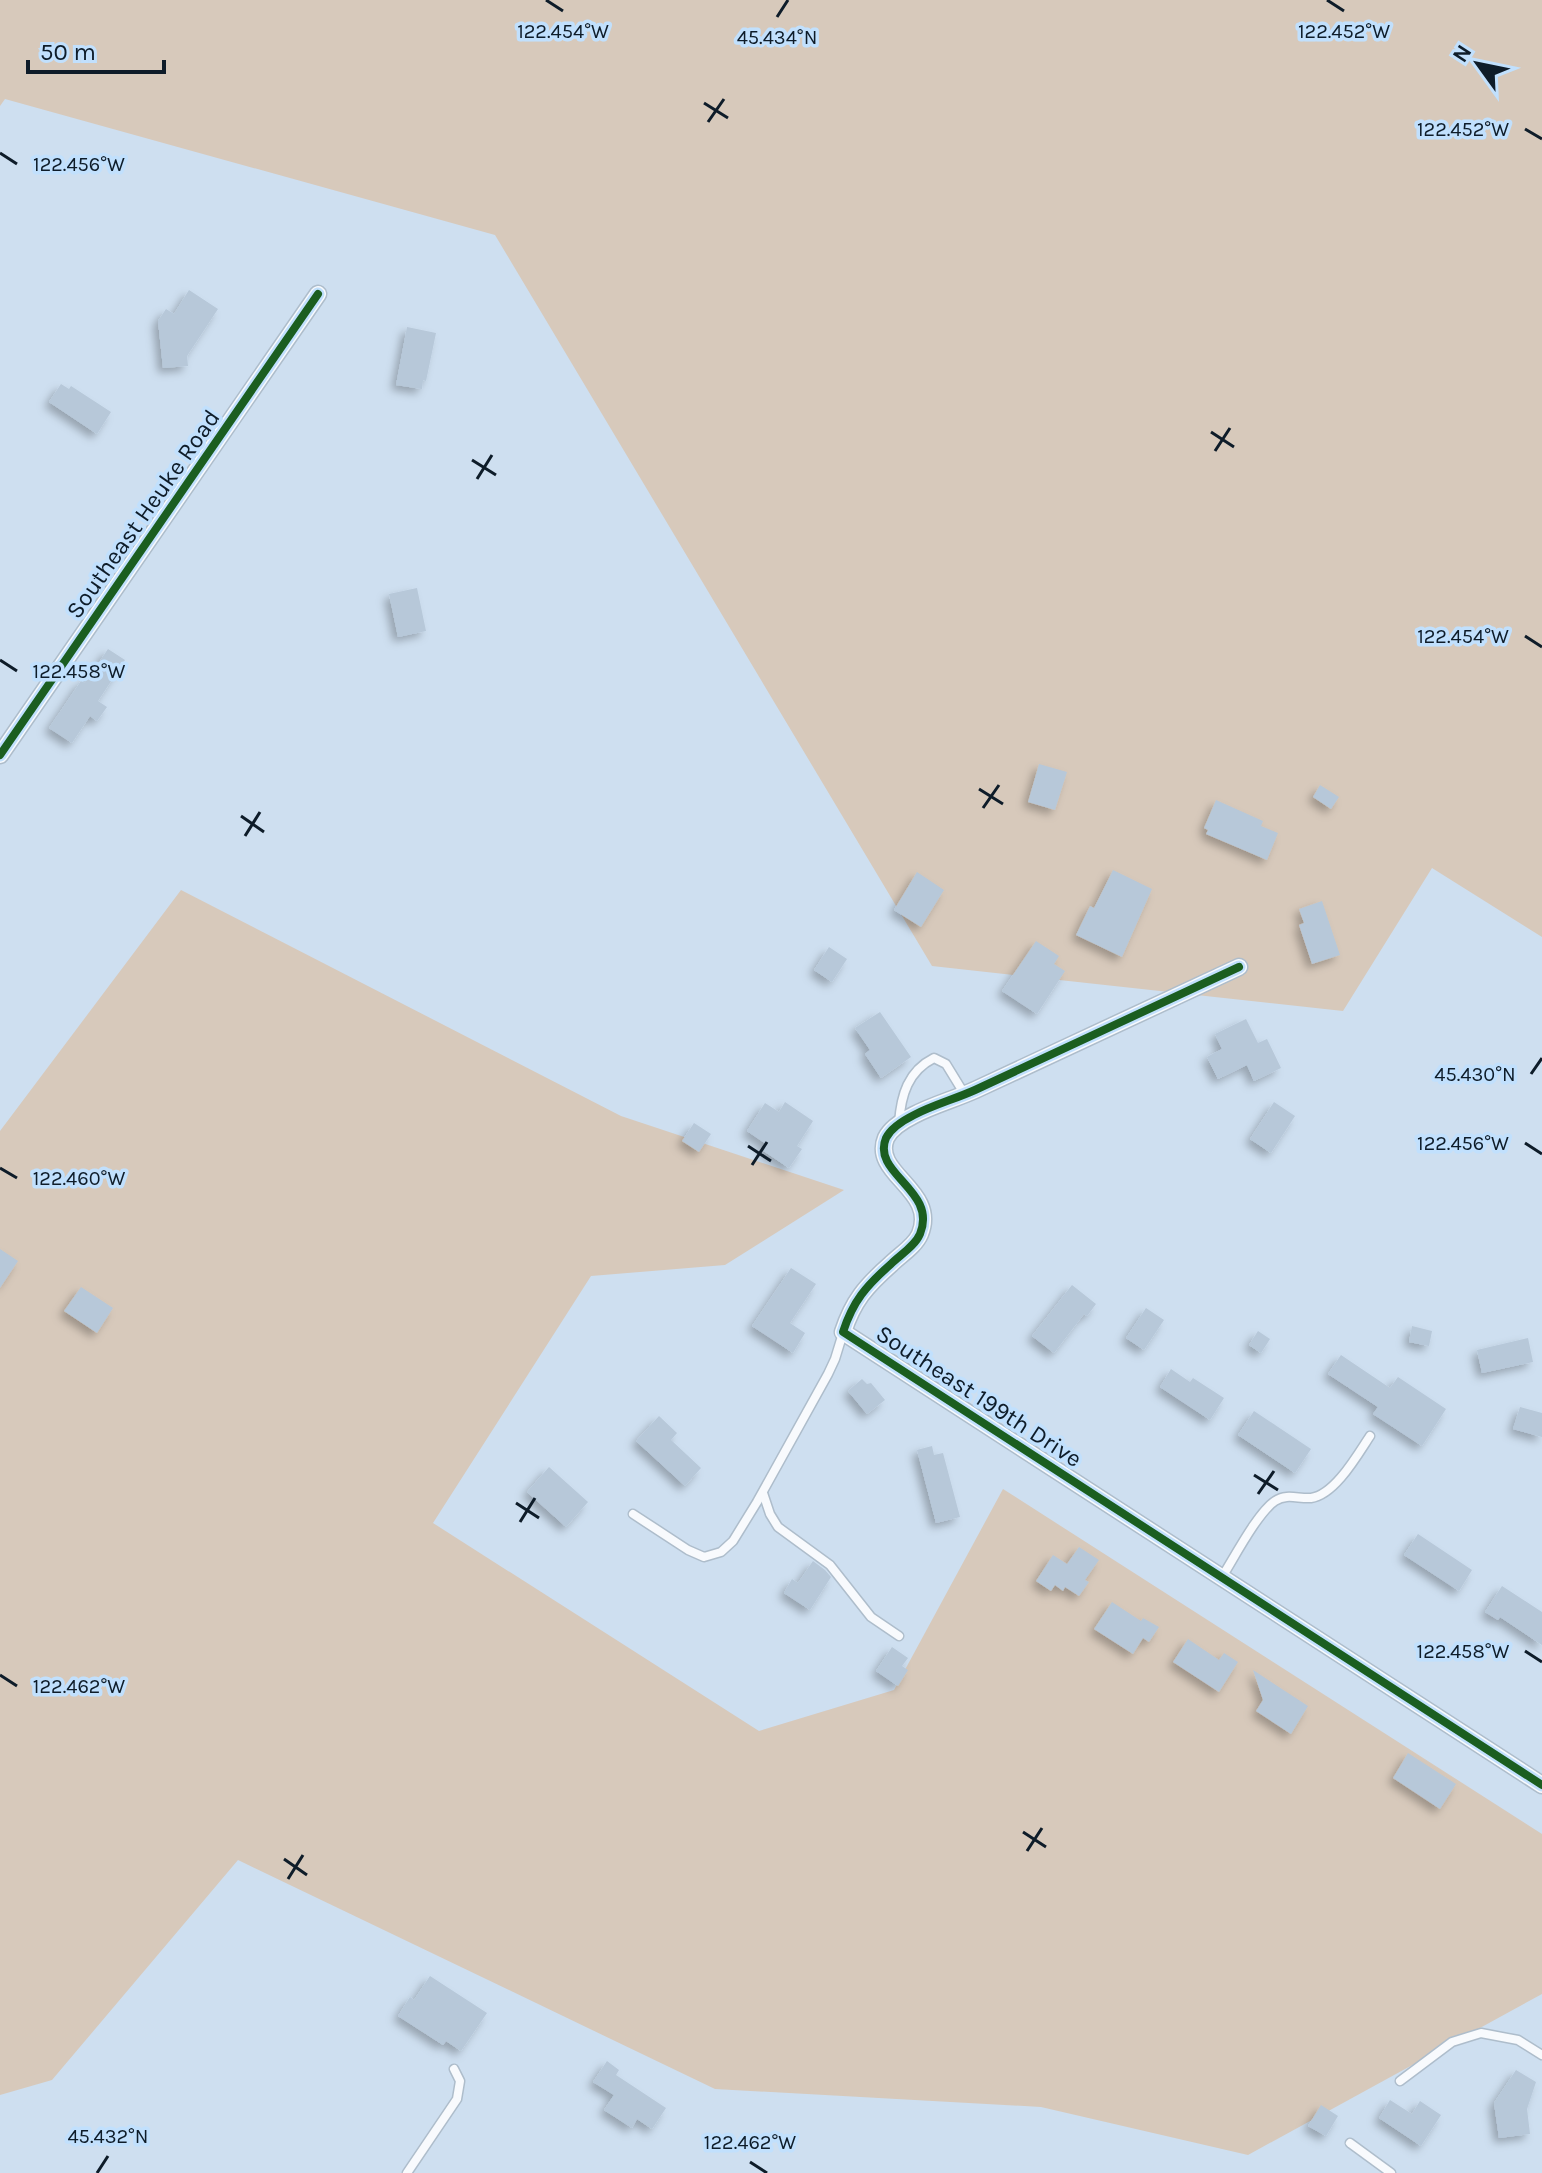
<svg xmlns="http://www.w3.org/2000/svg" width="1542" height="2173" viewBox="0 0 1542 2173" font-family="Karla,sans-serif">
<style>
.green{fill:#d7c9bb}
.building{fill:#b7c8d9;filter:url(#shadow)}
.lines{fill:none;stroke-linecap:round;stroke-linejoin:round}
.lane-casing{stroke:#aebdcb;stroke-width:11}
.street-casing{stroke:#aebdcb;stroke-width:19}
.lane{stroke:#f8fafd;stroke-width:8}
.street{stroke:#f8fafd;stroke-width:16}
.cycleway-casing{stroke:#c1e0fd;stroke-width:13}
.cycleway{stroke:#1b5e20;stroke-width:8}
.ticks{fill:none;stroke:#0e1c29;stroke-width:3}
.labels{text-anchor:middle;stroke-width:7;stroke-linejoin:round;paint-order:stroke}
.street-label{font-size:24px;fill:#0e1c29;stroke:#c1e0fd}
.ticks-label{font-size:20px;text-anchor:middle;fill:#0e1c29;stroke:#c1e0fd;stroke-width:7;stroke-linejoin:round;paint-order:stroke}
</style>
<defs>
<filter id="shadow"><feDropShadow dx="-5" dy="5" stdDeviation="4" flood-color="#0004"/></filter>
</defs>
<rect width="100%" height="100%" fill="#cedff0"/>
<g class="green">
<polygon points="0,0 1542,0 1542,937 1432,868 1343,1011 932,966 495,235 5,99 0,106"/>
<polygon points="181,890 621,1116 844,1190 725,1265 591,1276 433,1523 759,1731 894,1690 1003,1489 1542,1834 1542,1994 1248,2155 1041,2107 715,2089 238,1860 52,2080 0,2095 0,1131"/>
</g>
<g class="building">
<polygon points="189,290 218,309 187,356 188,366 163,368 158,321 166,309 174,314"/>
<polygon points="407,327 436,333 426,381 423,380 422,389 396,385"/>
<polygon points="61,384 69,389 71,386 111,412 97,434 49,402"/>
<polygon points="417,588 426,631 398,637 389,594"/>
<polygon points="108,649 125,660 98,701 107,707 97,721 90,716 72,743 49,728 81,681 85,683"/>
<polygon points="1039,764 1067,772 1055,810 1028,802"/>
<polygon points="1320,785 1339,797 1331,809 1313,797"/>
<polygon points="1216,800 1263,821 1261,826 1278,833 1267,860 1206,834 1208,830 1204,828"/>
<polygon points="1113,870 1152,889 1122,957 1076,935 1090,906 1094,908"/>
<polygon points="917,872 944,890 921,927 894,910"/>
<polygon points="1322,901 1340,955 1312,964 1299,925 1304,923 1299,909"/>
<polygon points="1036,941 1059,956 1054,964 1065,971 1037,1014 1002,991"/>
<polygon points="829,947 847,959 832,982 814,970"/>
<polygon points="880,1012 911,1057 881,1078 865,1054 870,1050 855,1028"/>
<polygon points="1246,1019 1258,1043 1267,1039 1281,1068 1254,1081 1247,1065 1218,1079 1207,1057 1222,1049 1215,1034"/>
<polygon points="785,1102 813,1121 797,1146 802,1149 789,1168 762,1150 766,1144 747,1131 765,1103 779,1112"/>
<polygon points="1274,1102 1295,1116 1271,1153 1250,1139"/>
<polygon points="694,1123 711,1134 699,1152 682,1141"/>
<polygon points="0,1249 18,1261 0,1288"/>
<polygon points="791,1268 816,1284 790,1323 805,1333 793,1353 752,1326"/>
<polygon points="1072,1285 1096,1304 1087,1316 1084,1314 1054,1353 1032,1336"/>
<polygon points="81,1287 113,1308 97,1333 64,1311"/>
<polygon points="1146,1308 1164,1320 1144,1350 1126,1338"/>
<polygon points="1412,1326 1432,1331 1429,1346 1409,1342"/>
<polygon points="1258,1331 1270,1339 1261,1353 1249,1345"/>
<polygon points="1528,1338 1533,1362 1482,1373 1477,1350"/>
<polygon points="1341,1355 1390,1388 1398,1377 1446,1409 1422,1446 1373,1414 1378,1407 1328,1374"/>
<polygon points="1171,1369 1190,1382 1193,1378 1224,1398 1210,1420 1160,1387"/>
<polygon points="862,1379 867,1384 871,1383 885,1400 867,1414 848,1391"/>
<polygon points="1520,1407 1542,1413 1542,1437 1513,1429"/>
<polygon points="1254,1411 1311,1449 1295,1473 1238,1435"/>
<polygon points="659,1416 677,1433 671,1440 701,1468 685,1486 636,1441"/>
<polygon points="932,1446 934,1455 943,1453 960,1517 936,1523 917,1450"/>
<polygon points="549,1467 588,1502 566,1527 527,1492"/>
<polygon points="1418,1534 1472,1570 1459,1591 1404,1555"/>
<polygon points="1079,1547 1099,1560 1085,1580 1089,1582 1079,1596 1065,1587 1063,1591 1055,1585 1051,1591 1036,1581 1053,1555 1067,1564"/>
<polygon points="813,1561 825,1570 831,1577 810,1610 784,1593 792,1579 798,1583"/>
<polygon points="1502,1586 1542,1612 1542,1645 1500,1617 1498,1620 1485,1612"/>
<polygon points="1112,1602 1141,1621 1143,1618 1159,1627 1149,1642 1143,1638 1133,1654 1094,1629"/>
<polygon points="1188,1639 1219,1660 1224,1653 1238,1662 1219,1692 1173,1662"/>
<polygon points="892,1647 908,1658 902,1666 908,1670 898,1686 876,1671"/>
<polygon points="1253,1670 1308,1706 1291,1734 1256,1711 1263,1700"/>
<polygon points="1408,1753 1456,1784 1440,1809 1393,1778"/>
<polygon points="430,1976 487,2013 461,2051 446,2041 443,2045 398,2016 410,1997 414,2000"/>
<polygon points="607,2061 619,2070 616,2075 666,2108 652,2129 637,2119 632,2128 604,2110 614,2095 593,2082"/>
<polygon points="1516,2070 1536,2082 1527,2109 1530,2134 1499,2138 1494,2103"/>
<polygon points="1390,2100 1412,2114 1420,2101 1441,2115 1421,2146 1379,2118"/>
<polygon points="1321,2105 1338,2116 1326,2136 1308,2126"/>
</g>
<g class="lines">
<g class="lane-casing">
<g id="lane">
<path d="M899,1123C901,1095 908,1071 934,1058L946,1064L965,1095"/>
<polyline points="763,1493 770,1514 778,1527 830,1565 871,1617 899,1636"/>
<polyline points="633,1514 688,1550 704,1557 721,1552 733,1541 757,1502 828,1374 835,1359 843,1333"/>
<path d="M1222,1577C1234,1558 1258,1512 1275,1501C1287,1493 1298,1499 1311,1498C1335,1495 1358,1454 1370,1436"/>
<polyline points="1400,2081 1452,2042 1481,2033 1518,2040 1542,2055"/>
<polyline points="1350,2143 1391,2173"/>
<polyline points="407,2173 457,2099 460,2081 454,2069"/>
</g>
</g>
<g class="street-casing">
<g id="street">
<polyline points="0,755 318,294"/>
<path d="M1239,967C1151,1008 1063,1049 975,1090C955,1099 933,1105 914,1115C904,1120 891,1128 886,1138C871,1174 938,1190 920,1234C915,1246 900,1255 891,1264C866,1286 853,1301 843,1332L1542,1785"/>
</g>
</g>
<use href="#lane" class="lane"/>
<use href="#street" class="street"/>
<g class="cycleway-casing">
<g id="cycleway">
<polyline points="0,755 318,294"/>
<path d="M1239,967C1151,1008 1063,1049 975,1090C955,1099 933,1105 914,1115C904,1120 891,1128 886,1138C871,1174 938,1190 920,1234C915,1246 900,1255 891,1264C866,1286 853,1301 843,1332L1542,1785"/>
</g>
</g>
<use href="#cycleway" class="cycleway"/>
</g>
<path class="ticks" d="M546,0L563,11M1327,0L1344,11M777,17L788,0M704,103L728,118M708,122L724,99M1525,129L1542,139M0,153L17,164M1211,432L1234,447M1215,451L1230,428M472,460L496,475M477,479L492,455M1525,636L1542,647M0,660L17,671M979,789L1003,804M983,808L999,785M241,816L264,832M245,836L260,812M1531,1074L1542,1058M1525,1143L1542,1154M748,1146L771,1161M752,1165L767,1142M0,1168L17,1178M1254,1475L1278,1490M1258,1494L1274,1471M516,1503L539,1518M520,1522L535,1498M1525,1651L1542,1662M0,1675L17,1686M1023,1832L1046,1847M1027,1851L1042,1828M284,1859L307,1875M288,1879L303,1855M750,2162L767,2173M97,2173L108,2156"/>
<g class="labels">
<g class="street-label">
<text transform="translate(143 514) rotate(-55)" y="8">Southeast Heuke Road</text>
<text transform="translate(979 1396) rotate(33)" y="8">Southeast 199th Drive</text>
</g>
</g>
<g class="ticks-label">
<text x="563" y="38">122.454°W</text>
<text x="1344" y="38">122.452°W</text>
<text x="777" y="44">45.434°N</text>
<text x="1463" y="136">122.452°W</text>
<text x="79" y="171">122.456°W</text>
<text x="1463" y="643">122.454°W</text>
<text x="79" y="678">122.458°W</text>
<text x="1475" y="1081">45.430°N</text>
<text x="1463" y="1150">122.456°W</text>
<text x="79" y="1185">122.460°W</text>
<text x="1463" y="1658">122.458°W</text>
<text x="79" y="1693">122.462°W</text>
<text x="108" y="2143">45.432°N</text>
<text x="750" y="2149">122.462°W</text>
</g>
<g transform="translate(1478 64) rotate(303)" stroke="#c1e0fd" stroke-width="6" paint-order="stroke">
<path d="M0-6L14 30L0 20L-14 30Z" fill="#0e1c29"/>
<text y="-12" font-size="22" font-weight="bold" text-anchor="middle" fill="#0e1c29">N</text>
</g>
<path d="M28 60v12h136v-12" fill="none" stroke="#0e1c29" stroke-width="4"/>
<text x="40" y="60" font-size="24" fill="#0e1c29" stroke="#c1e0fd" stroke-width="6" paint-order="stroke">50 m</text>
</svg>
